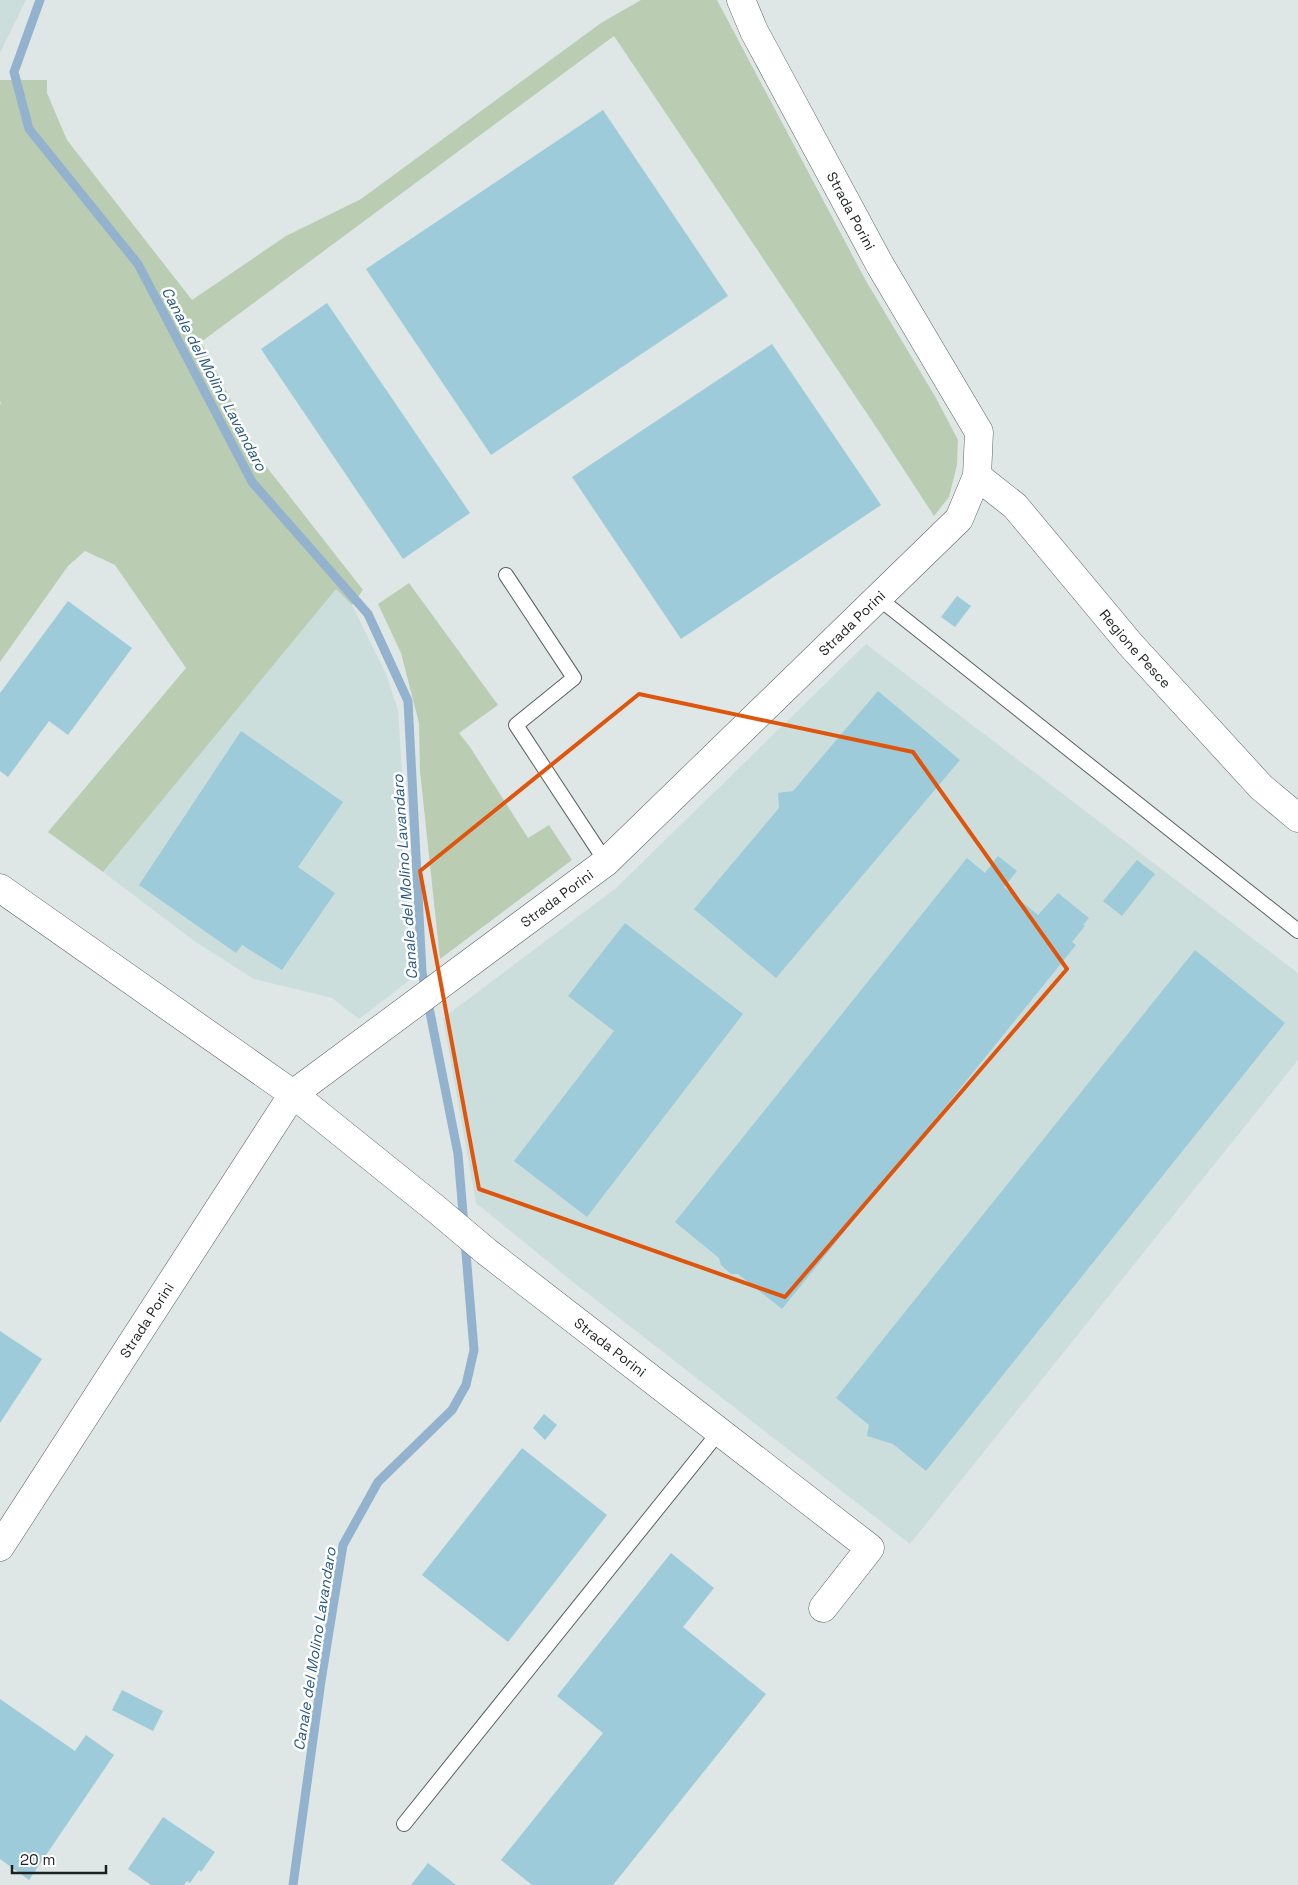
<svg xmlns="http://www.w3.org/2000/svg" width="1298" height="1885" viewBox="0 0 1298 1885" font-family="'Space Grotesk',sans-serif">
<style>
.built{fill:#ccdedc}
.green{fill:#bacdb2}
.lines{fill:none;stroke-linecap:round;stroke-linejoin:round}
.stream{stroke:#93b2ce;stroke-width:9}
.building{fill:#9dcbd9}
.service-casing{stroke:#5b6262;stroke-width:16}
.minor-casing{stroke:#5b6262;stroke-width:29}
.service{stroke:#fff;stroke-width:14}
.minor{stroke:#fff;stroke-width:28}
.marked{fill:none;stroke:#de560d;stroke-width:4;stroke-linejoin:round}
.labels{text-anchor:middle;stroke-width:5;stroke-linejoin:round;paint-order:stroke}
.street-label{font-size:14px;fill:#1d2020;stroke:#fff}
.water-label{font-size:15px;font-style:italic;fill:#295980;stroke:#fff}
</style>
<rect width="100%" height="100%" fill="#dee7e6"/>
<g class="built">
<polygon points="0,0 26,0 0,53"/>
<polygon points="336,588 352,605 386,674 398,710 415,976 359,1019 332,998 254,979 197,943 103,872"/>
<polygon points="866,644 1298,973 1298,1060 910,1544 573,1282 476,1203 443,1018 616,888"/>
</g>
<g class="green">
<polygon points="641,0 717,0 866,281 936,398 958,440 957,465 949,497 934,516 878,430 614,36 201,342 262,461 363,590 352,605 336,589 103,872 48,832 186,668 115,565 85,551 68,566 0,662 0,405 1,403 0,401 0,80 47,80 47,93 67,140 192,300 286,236 361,199 601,23"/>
<polygon points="409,583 498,705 459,733 470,747 528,838 549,825 572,860 440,959 420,771 419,723 401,653 378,604"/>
</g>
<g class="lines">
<g class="stream">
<polyline points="40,0 14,72 29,129 138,264 252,482 368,614 408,701 422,972 458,1154 464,1225"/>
<polyline points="293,1885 321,1681 343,1545 378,1482 452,1410 466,1385 474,1350 465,1241"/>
</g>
</g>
<g class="building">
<polygon points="603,110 728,296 491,455 366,269"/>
<polygon points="327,303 470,513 403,559 261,349"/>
<polygon points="772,344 881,505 681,639 572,477"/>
<polygon points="957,596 971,606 955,627 941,617"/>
<polygon points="68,601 132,648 68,735 49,721 8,777 0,771 0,693"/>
<polygon points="878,691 960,760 776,978 694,909 779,808 778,793 793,791"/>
<polygon points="241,731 343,802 298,867 335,893 282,970 242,945 236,953 139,885"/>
<polygon points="998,856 1017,871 1004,887 1038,915 1058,893 1089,918 1083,925 1085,926 1072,942 1076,945 782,1309 738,1274 731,1274 721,1265 719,1258 675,1222 967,858 985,873"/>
<polygon points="1137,860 1155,874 1122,916 1103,901"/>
<polygon points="625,923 743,1014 587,1217 514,1161 614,1031 568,996"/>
<polygon points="1195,950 1285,1023 926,1471 893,1444 867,1436 869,1425 836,1398"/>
<polygon points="0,1331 42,1359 0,1423"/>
<polygon points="544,1414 557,1425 545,1440 533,1428"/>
<polygon points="522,1448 607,1515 508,1642 422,1575"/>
<polygon points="671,1553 714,1588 683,1627 766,1694 613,1885 532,1885 501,1860 603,1733 557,1696"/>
<polygon points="122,1690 163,1711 153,1731 112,1710"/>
<polygon points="0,1699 75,1751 86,1735 114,1755 29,1880 0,1859"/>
<polygon points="163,1817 215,1852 201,1872 199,1870 190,1883 187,1881 184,1885 151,1885 128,1869"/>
<polygon points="428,1863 456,1885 411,1885"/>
</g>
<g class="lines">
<g class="service-casing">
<g id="service">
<polyline points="506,575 574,678 516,725 606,862"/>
<polyline points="877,597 1298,931"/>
<polyline points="404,1824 719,1432"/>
</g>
</g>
<g class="minor-casing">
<g id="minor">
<path id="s1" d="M977,476L1015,506L1130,644L1261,787L1298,818"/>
<path id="s2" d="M0,888L293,1094L436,1209L487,1252L870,1548L823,1608"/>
<path id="s3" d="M0,1547L293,1094L606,862L959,519L977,476L979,432L880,265L754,31L741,0"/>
</g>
</g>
<use href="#service" class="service"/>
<use href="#minor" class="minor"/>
</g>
<path class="marked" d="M639,694L913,752L1067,969L785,1297L479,1189L420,871Z"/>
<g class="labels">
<g class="street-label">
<text transform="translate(851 211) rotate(62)" y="5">Strada Porini</text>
<text dy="5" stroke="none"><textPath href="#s3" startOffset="1272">Strada Porini</textPath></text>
<text dy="5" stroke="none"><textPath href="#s1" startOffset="235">Regione Pesce</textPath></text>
<text dy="5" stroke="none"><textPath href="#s3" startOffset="868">Strada Porini</textPath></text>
<text dy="5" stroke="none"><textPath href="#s3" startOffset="270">Strada Porini</textPath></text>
<text dy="5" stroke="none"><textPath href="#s2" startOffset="764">Strada Porini</textPath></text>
</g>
<g class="water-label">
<text transform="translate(214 379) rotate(62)" y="5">Canale del Molino Lavandaro</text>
<text transform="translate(405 877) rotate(-94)" y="5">Canale del Molino Lavandaro</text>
<text transform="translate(315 1649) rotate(-81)" y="5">Canale del Molino Lavandaro</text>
</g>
</g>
<path d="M12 1865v8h94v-8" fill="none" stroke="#1d2020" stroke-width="2.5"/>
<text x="20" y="1865" font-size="15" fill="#1d2020" stroke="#ffffff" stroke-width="4" paint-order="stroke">20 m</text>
</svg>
